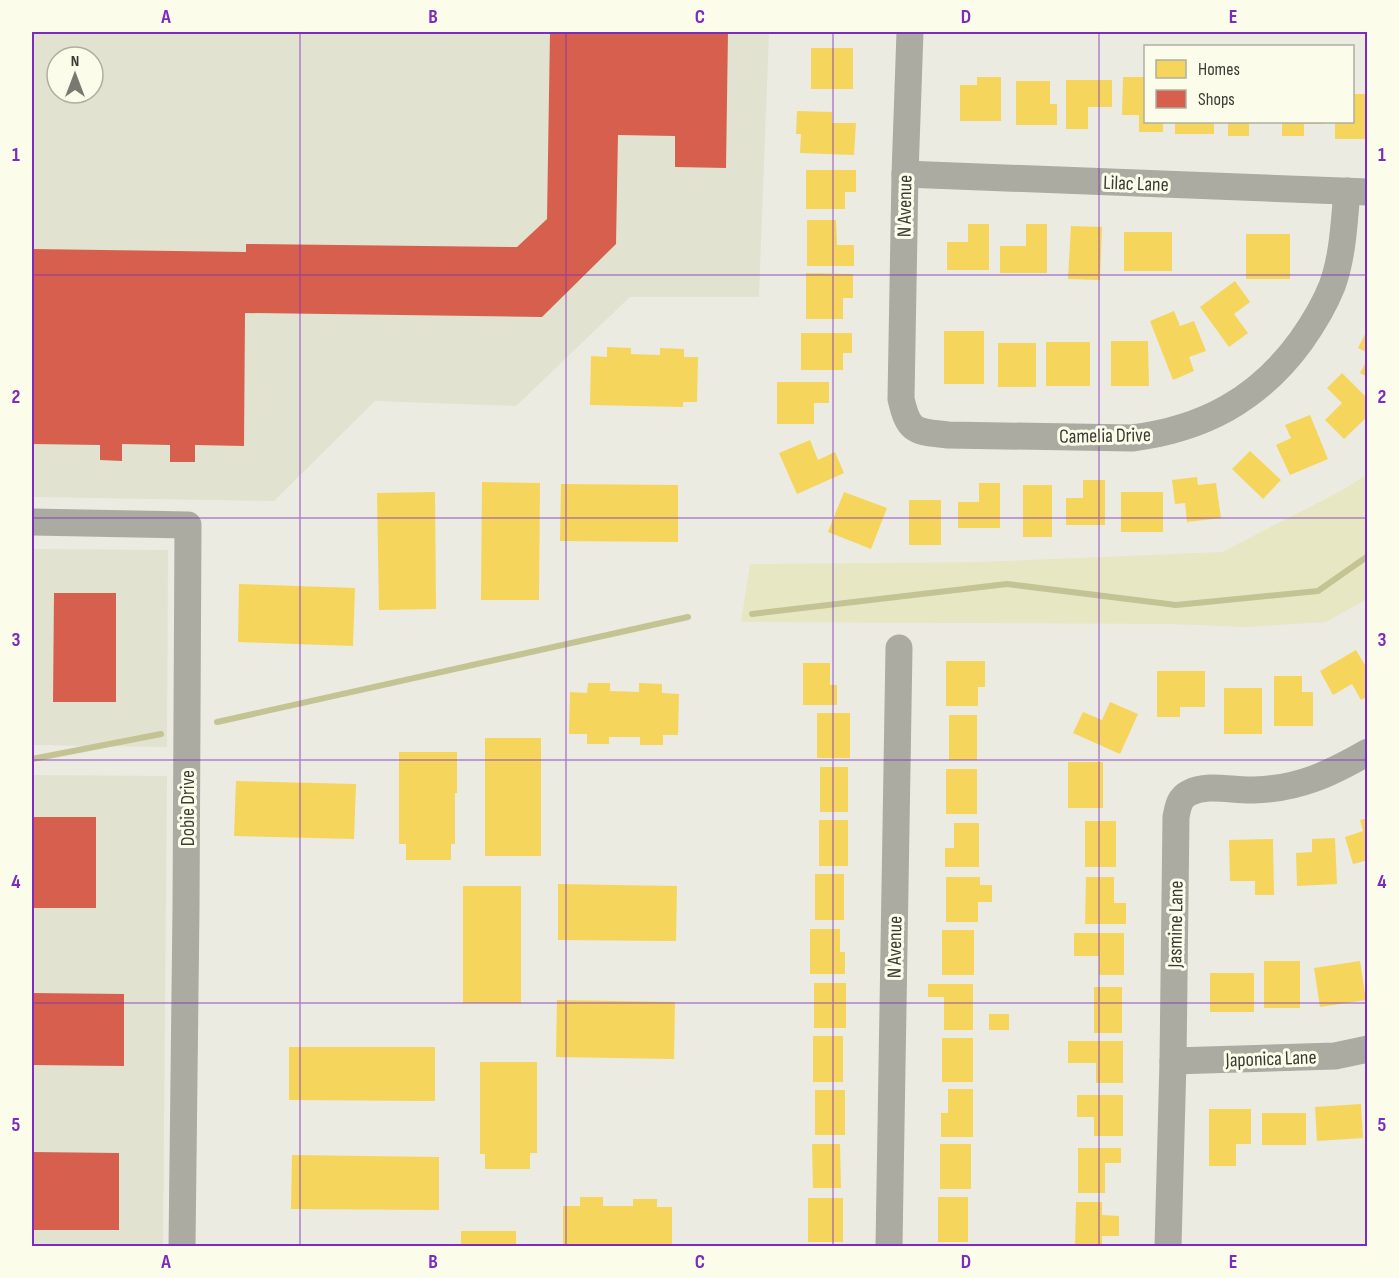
<svg xmlns="http://www.w3.org/2000/svg" width="1399" height="1278" viewBox="0 0 1399 1278" font-family="'Sofia Sans Condensed',sans-serif">
<style>
.built{fill:#e2e2d0;fill-rule:evenodd}
.green{fill:#e7e7c4}
.homes{fill:#f6d55c}
.shops{fill:#d6604d}
.lines{fill:none;stroke-linecap:round;stroke-linejoin:round}
.stream{stroke:#c3c394;stroke-width:6}
.minor{stroke:#ababa1;stroke-width:27}
.grid{fill:none;stroke:#7b2cbf;stroke-width:1.5;stroke-opacity:0.55}
.labels{text-anchor:middle;stroke-width:6;stroke-linejoin:round;paint-order:stroke}
.street-label{font-size:20px;fill:#3b3b34;stroke:#fcfcea}
.neatline{fill:none;stroke:#7b2cbf;stroke-width:2}
.grid-label{font-size:20px;text-anchor:middle;font-weight:bold;fill:#7b2cbf}
</style>
<rect width="100%" height="100%" fill="#ebebe1"/>
<g class="built">
<path d="M32,32H769L759,297H630L516,406L375,401L274,501L32,497ZM57,57H93V93H57Z"/>
<polygon points="32,549 168,550 167,747 32,745"/>
<polygon points="32,775 167,776 163,1246 32,1246"/>
</g>
<polygon class="green" points="1367,475 1367,599 1326,622 1246,627 1169,624 741,622 750,564 980,562 1222,552 1337,493"/>
<g class="homes">
<rect x="811" y="48" width="42" height="41"/>
<polygon points="977,77 1001,77 1001,121 960,121 960,85 977,85"/>
<polygon points="1123,77 1146,77 1146,122 1163,122 1163,132 1139,132 1139,115 1122,115"/>
<polygon points="1066,80 1112,80 1112,107 1088,107 1088,129 1066,129"/>
<polygon points="1016,81 1050,81 1050,104 1057,104 1057,125 1016,125"/>
<polygon points="1352,94 1368,94 1368,139 1335,139 1335,122 1352,122"/>
<polygon points="797,111 832,112 832,123 856,123 854,155 800,153 801,134 796,134"/>
<rect x="1175" y="122" width="39" height="12"/>
<rect x="1228" y="122" width="21" height="14"/>
<polygon points="1282,122 1324,122 1324,124 1304,124 1304,136 1282,136"/>
<polygon points="806,170 856,170 856,192 845,192 845,209 806,209"/>
<polygon points="807,220 836,220 837,245 854,245 854,266 807,266"/>
<polygon points="968,224 989,224 989,270 947,270 947,242 968,242"/>
<polygon points="1026,224 1047,224 1047,273 1000,273 1000,246 1026,246"/>
<polygon points="1071,226 1102,227 1100,280 1068,279"/>
<rect x="1124" y="232" width="48" height="39"/>
<rect x="1246" y="234" width="44" height="45"/>
<polygon points="806,273 853,274 853,298 843,298 843,319 806,319"/>
<polygon points="1235,281 1250,302 1234,314 1248,333 1229,347 1200,307"/>
<polygon points="1174,311 1180,326 1194,321 1206,351 1189,357 1194,371 1173,380 1150,321"/>
<polygon points="1368,328 1368,353 1358,348"/>
<rect x="944" y="331" width="40" height="53"/>
<polygon points="801,333 852,333 852,353 843,353 843,370 801,370"/>
<polygon points="1111,341 1148,341 1149,386 1111,386"/>
<rect x="1046" y="342" width="44" height="44"/>
<rect x="998" y="343" width="38" height="44"/>
<polygon points="607,347 631,348 631,354 660,355 660,348 684,349 684,357 698,357 697,402 683,402 683,407 590,405 591,356 607,357"/>
<polygon points="1368,358 1368,377 1360,373"/>
<polygon points="1342,373 1368,399 1368,416 1344,439 1325,420 1342,403 1327,388"/>
<polygon points="777,382 829,382 829,403 814,403 814,424 777,424"/>
<polygon points="1310,415 1328,459 1290,475 1276,445 1291,438 1285,425"/>
<polygon points="810,440 818,460 835,452 844,473 797,494 779,453"/>
<polygon points="1250,451 1281,480 1263,499 1232,469"/>
<polygon points="1197,477 1198,485 1216,483 1221,518 1187,522 1185,503 1175,504 1172,480"/>
<polygon points="1083,480 1105,480 1105,525 1066,525 1066,498 1083,498"/>
<polygon points="482,482 540,483 539,600 481,600"/>
<polygon points="979,483 1000,483 1000,528 958,528 958,502 979,502"/>
<polygon points="561,484 678,485 678,542 560,541"/>
<rect x="1023" y="485" width="29" height="52"/>
<polygon points="435,492 436,609 379,610 377,493"/>
<polygon points="844,492 887,508 871,549 828,532"/>
<rect x="1121" y="492" width="42" height="40"/>
<rect x="909" y="500" width="32" height="45"/>
<polygon points="239,584 355,588 353,646 238,642"/>
<polygon points="1356,650 1368,670 1368,696 1361,700 1352,684 1333,695 1320,671"/>
<polygon points="946,661 985,661 985,687 978,687 978,706 946,706"/>
<polygon points="803,663 830,663 830,685 837,685 837,705 803,705"/>
<polygon points="1157,671 1205,671 1205,707 1180,707 1180,717 1157,717"/>
<polygon points="1274,676 1302,676 1302,692 1313,692 1313,726 1274,726"/>
<polygon points="588,683 610,683 610,691 639,692 639,683 662,684 662,693 679,694 678,735 663,735 663,745 640,745 640,737 609,737 609,744 587,744 587,734 569,734 570,692 587,693"/>
<rect x="1224" y="688" width="38" height="46"/>
<polygon points="1110,702 1138,714 1120,754 1073,733 1083,712 1102,720"/>
<rect x="817" y="713" width="33" height="45"/>
<rect x="949" y="715" width="28" height="45"/>
<rect x="485" y="738" width="56" height="118"/>
<polygon points="399,752 457,752 457,793 455,793 455,844 451,844 451,860 406,860 406,844 399,844"/>
<rect x="1068" y="762" width="35" height="46"/>
<rect x="820" y="767" width="28" height="45"/>
<rect x="946" y="769" width="31" height="45"/>
<polygon points="236,781 356,784 354,839 234,836"/>
<polygon points="1368,818 1368,860 1353,864 1345,837 1363,831 1360,820"/>
<rect x="819" y="820" width="29" height="46"/>
<rect x="1085" y="821" width="31" height="46"/>
<polygon points="954,823 979,823 979,867 945,867 945,848 954,848"/>
<polygon points="1335,838 1337,884 1297,886 1296,853 1312,852 1312,839"/>
<polygon points="1273,839 1274,895 1255,895 1255,881 1230,881 1229,840"/>
<rect x="815" y="874" width="29" height="46"/>
<polygon points="946,877 980,877 980,885 992,885 992,902 978,902 978,922 946,922"/>
<polygon points="1086,877 1114,877 1114,903 1126,903 1126,924 1085,924"/>
<polygon points="558,884 677,886 676,941 558,940"/>
<rect x="463" y="886" width="58" height="117"/>
<polygon points="810,929 840,929 840,952 845,952 845,974 810,974"/>
<rect x="942" y="930" width="32" height="45"/>
<polygon points="1074,933 1124,933 1124,975 1099,975 1099,956 1074,956"/>
<rect x="1264" y="961" width="36" height="47"/>
<polygon points="1360,961 1366,1000 1320,1007 1314,968"/>
<rect x="1210" y="973" width="44" height="39"/>
<rect x="814" y="983" width="32" height="45"/>
<polygon points="928,984 973,984 973,1030 944,1030 944,997 928,997"/>
<rect x="1094" y="987" width="28" height="46"/>
<polygon points="557,1000 675,1002 674,1059 556,1057"/>
<rect x="989" y="1014" width="20" height="16"/>
<rect x="813" y="1036" width="30" height="46"/>
<rect x="942" y="1038" width="31" height="44"/>
<polygon points="1068,1041 1123,1041 1123,1083 1096,1083 1096,1063 1068,1063"/>
<polygon points="289,1047 435,1047 435,1101 289,1100"/>
<polygon points="480,1062 537,1062 537,1153 530,1153 530,1169 485,1169 485,1154 480,1154"/>
<polygon points="948,1089 973,1089 973,1137 941,1137 941,1113 948,1113"/>
<rect x="815" y="1090" width="30" height="45"/>
<polygon points="1077,1095 1123,1095 1123,1136 1094,1136 1094,1117 1077,1117"/>
<polygon points="1361,1104 1363,1138 1317,1141 1315,1107"/>
<polygon points="1209,1109 1251,1109 1251,1144 1236,1144 1236,1166 1209,1166"/>
<rect x="1262" y="1113" width="44" height="32"/>
<polygon points="812,1144 840,1144 841,1188 813,1188"/>
<rect x="940" y="1144" width="31" height="45"/>
<polygon points="1078,1148 1121,1148 1121,1163 1105,1163 1105,1193 1078,1193"/>
<polygon points="292,1155 439,1157 439,1210 291,1209"/>
<polygon points="580,1197 603,1197 603,1206 633,1206 633,1199 657,1199 657,1207 672,1207 672,1246 563,1246 563,1206 580,1206"/>
<rect x="938" y="1197" width="30" height="45"/>
<rect x="808" y="1198" width="35" height="44"/>
<polygon points="1076,1202 1102,1202 1102,1215 1119,1216 1119,1236 1102,1236 1102,1246 1075,1246"/>
<rect x="461" y="1231" width="55" height="15"/>
</g>
<g class="shops">
<polygon points="550,32 728,32 726,168 675,167 675,136 618,135 616,244 542,317 245,313 244,446 195,445 195,462 170,462 170,445 122,444 122,461 100,460 100,445 32,444 32,249 246,252 246,244 517,247 547,219"/>
<polygon points="54,593 116,593 116,702 53,702"/>
<rect x="34" y="817" width="62" height="91"/>
<polygon points="32,993 124,994 124,1066 32,1065"/>
<polygon points="32,1152 119,1153 119,1230 32,1230"/>
</g>
<g class="lines">
<g class="stream">
<polyline points="752,614 1007,584 1176,605 1318,591 1368,556"/>
<polyline points="217,722 688,617"/>
<polyline points="32,759 161,734"/>
</g>
<g class="minor">
<path d="M910,32L905,174L901,399C909,434 916,431 948,435L1132,438C1203,429 1258,400 1301,341C1313,324 1324,306 1332,286C1343,256 1344,223 1347,191"/>
<polyline points="905,174 1368,192"/>
<polyline points="32,522 188,525 186,908 182,1246"/>
<polyline points="1173,1061 1335,1056 1368,1049"/>
<polyline points="889,1246 899,648"/>
<path d="M1168,1246L1173,1061L1176,817C1178,807 1179,798 1189,793C1208,783 1233,791 1254,790C1298,789 1330,774 1368,752"/>
</g>
</g>
<path class="grid" d="M300,32V1246M566,32V1246M833,32V1246M1099,32V1246M32,275H1368M32,518H1368M32,760H1368M32,1003H1368"/>
<g class="labels">
<g class="street-label">
<text transform="translate(1136 183) rotate(2)" y="7">Lilac Lane</text>
<text transform="translate(904 206) rotate(-89)" y="7">N Avenue</text>
<text transform="translate(1105 435) rotate(-1)" y="7">Camelia Drive</text>
<text transform="translate(187 808) rotate(-90)" y="7">Dobie Drive</text>
<text transform="translate(1175 924) rotate(-89)" y="7">Jasmine Lane</text>
<text transform="translate(894 947) rotate(-89)" y="7">N Avenue</text>
<text transform="translate(1271 1058) rotate(-2)" y="7">Japonica Lane</text>
</g>
</g>
<rect width="1399" height="1278" fill="none" stroke="#fcfcea" stroke-width="66"/>
<rect x="1144" y="45" width="210" height="78" fill="#fcfcea" stroke="#afafa1" stroke-width="1.5"/>
<rect x="1156" y="60" width="30" height="18" fill="#f6d55c" stroke="#afafa1" stroke-width="1.5"/>
<text x="1198" y="75" font-size="18" fill="#3b3b34">Homes</text>
<rect x="1156" y="90" width="30" height="18" fill="#d6604d" stroke="#afafa1" stroke-width="1.5"/>
<text x="1198" y="105" font-size="18" fill="#3b3b34">Shops</text>
<g transform="translate(75 75)"><circle r="28" fill="#fcfcea" stroke="#afafa1" stroke-width="1.5"/>
<path d="M0-4.5L10 22L0 15L-10 22Z" fill="#797971"/>
<text y="-9" font-size="16" font-weight="bold" text-anchor="middle" fill="#3b3b34">N</text>
</g>
<rect x="33" y="33" width="1333" height="1212" class="neatline"/>
<g class="grid-label">
<text x="166" y="23">A</text>
<text x="433" y="23">B</text>
<text x="700" y="23">C</text>
<text x="966" y="23">D</text>
<text x="1233" y="23">E</text>
<text x="16" y="161">1</text>
<text x="1382" y="161">1</text>
<text x="16" y="403">2</text>
<text x="1382" y="403">2</text>
<text x="16" y="646">3</text>
<text x="1382" y="646">3</text>
<text x="16" y="888">4</text>
<text x="1382" y="888">4</text>
<text x="16" y="1131">5</text>
<text x="1382" y="1131">5</text>
<text x="166" y="1268">A</text>
<text x="433" y="1268">B</text>
<text x="700" y="1268">C</text>
<text x="966" y="1268">D</text>
<text x="1233" y="1268">E</text>
</g>
</svg>
